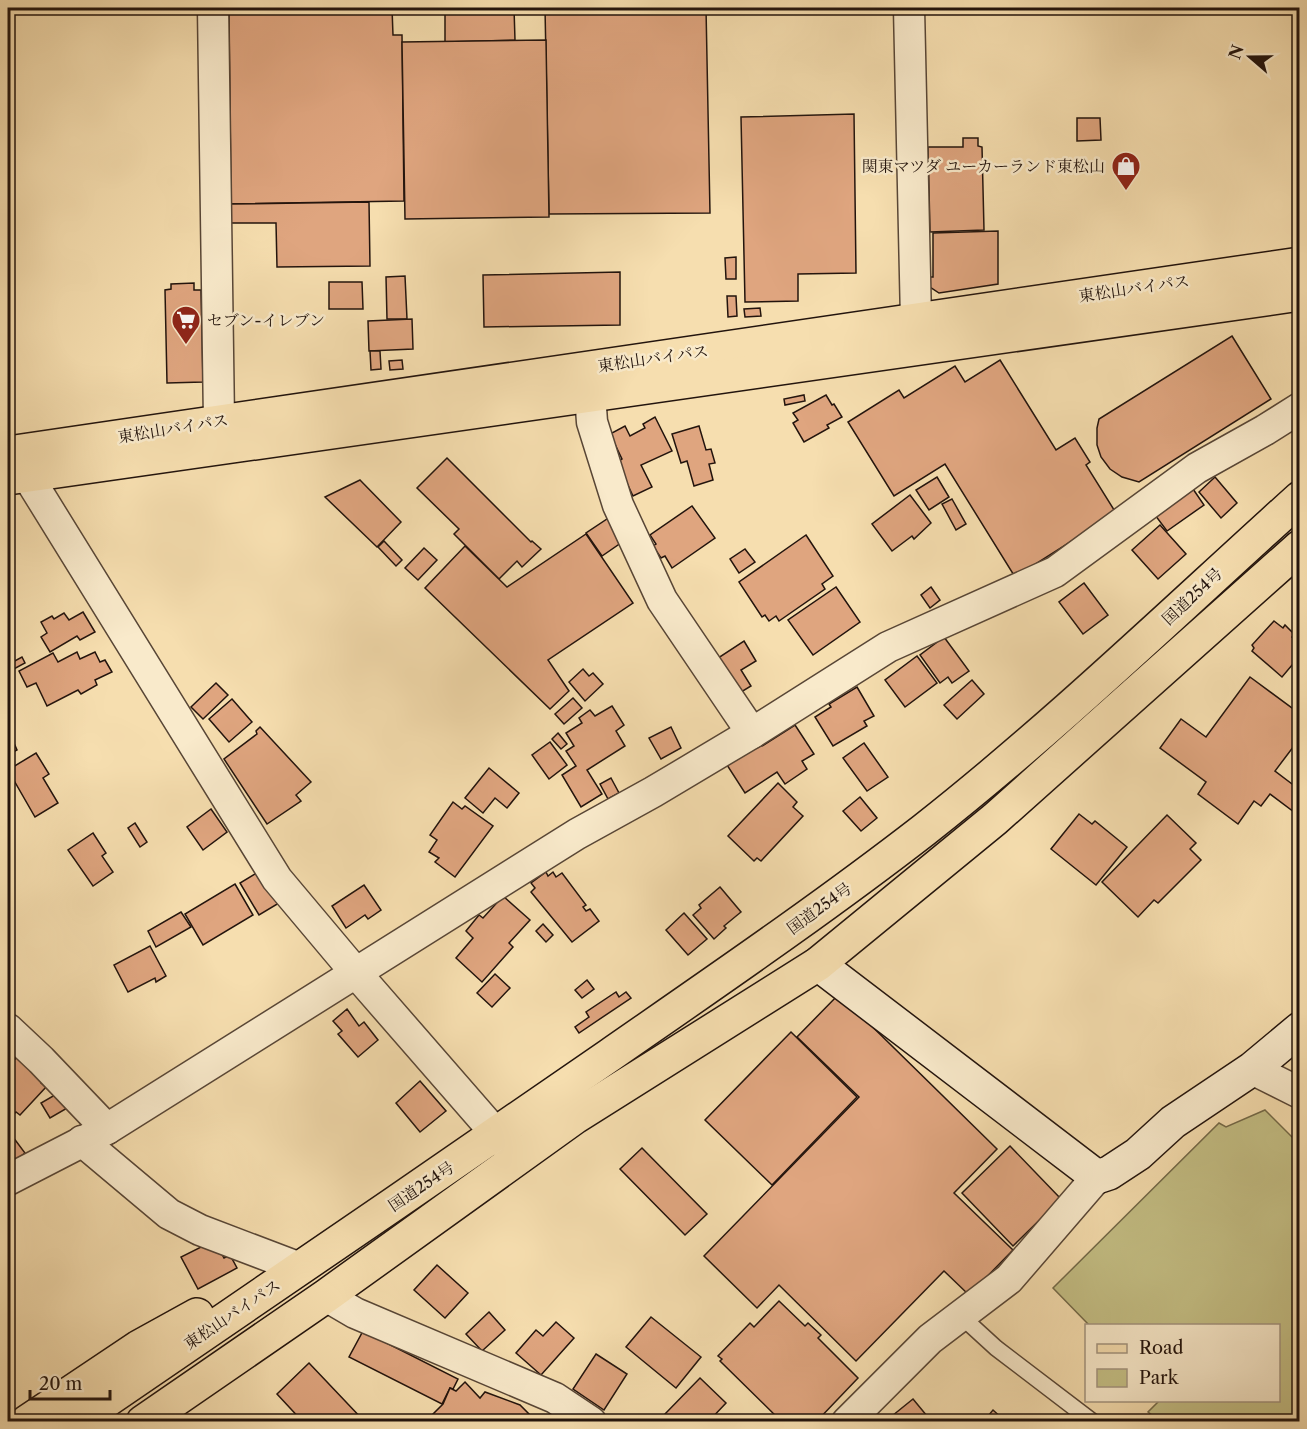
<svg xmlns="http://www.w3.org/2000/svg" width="1307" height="1429" viewBox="0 0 1307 1429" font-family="'Libre Caslon Text','Noto Serif JP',serif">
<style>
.green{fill:#c4bf85;stroke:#746a49;stroke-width:1.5}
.building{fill:#dfa57f;stroke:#23140d;stroke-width:1.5}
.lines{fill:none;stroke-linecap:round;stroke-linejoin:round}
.lane-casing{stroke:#584636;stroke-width:18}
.street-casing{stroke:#584636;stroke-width:33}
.secondary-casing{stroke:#23140d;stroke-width:36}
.primary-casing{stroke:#23140d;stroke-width:36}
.highway-casing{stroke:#23140d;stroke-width:36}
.lane{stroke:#f9eacb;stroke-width:15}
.street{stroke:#f9eacb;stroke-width:30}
.secondary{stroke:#f9eacb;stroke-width:33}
.primary{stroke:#f6deaf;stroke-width:33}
.highway{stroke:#f6deaf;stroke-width:33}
.labels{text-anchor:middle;stroke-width:5;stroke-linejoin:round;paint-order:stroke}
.poi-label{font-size:16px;fill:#23140d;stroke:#f9eacb;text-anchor:end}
.street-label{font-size:16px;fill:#23140d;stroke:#f9eacb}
</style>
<rect width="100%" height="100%" fill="#f6deaf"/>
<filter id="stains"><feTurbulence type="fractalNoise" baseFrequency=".00333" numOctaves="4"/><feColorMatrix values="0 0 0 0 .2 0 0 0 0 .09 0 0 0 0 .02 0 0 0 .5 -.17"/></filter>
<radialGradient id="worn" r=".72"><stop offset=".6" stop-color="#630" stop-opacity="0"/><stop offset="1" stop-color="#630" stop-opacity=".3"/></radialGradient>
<polygon class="green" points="1265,1110 1299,1144 1299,1421 1160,1421 1148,1412 1159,1401 1278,1400 1278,1326 1089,1325 1053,1288 1219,1123 1226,1127"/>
<g class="building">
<polygon points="229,8 392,8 393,35 402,35 404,201 231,204"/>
<polygon points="445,8 514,8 515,40 445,42"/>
<polygon points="545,8 706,8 710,213 549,214"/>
<polygon points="546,40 549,217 405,219 402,42"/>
<polygon points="854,114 856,273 798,274 798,301 745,302 741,117"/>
<polygon points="1077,118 1100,118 1101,140 1077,141"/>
<polygon points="963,138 978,138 978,146 982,147 984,230 930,232 928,147 963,147"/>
<polygon points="369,202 370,266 277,267 276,223 231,223 231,204"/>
<polygon points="998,231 998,284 939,293 930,287 929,277 933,277 933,233"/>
<polygon points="736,257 736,279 726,279 725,258"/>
<polygon points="620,272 620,325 484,327 483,275"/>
<polygon points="405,276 407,319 387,319 386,277"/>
<polygon points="329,282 362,282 363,309 329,309"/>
<polygon points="194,283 194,290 201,290 203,382 167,383 165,290 171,289 171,284"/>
<polygon points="727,296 736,296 737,316 728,317"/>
<polygon points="760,308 761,316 745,317 744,309"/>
<polygon points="412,319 413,349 369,351 368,321"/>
<polygon points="1232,336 1271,399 1139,482 1122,477 1110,469 1101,457 1097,445 1097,428 1099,419"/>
<polygon points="370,351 380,351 381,369 371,370"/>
<polygon points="402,360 403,369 390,370 389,361"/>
<polygon points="1000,360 1056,450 1075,438 1090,462 1086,465 1116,513 1015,577 945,464 894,496 848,422 899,390 904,398 955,366 965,382"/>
<polygon points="804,395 805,401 785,405 784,399"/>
<polygon points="826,395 832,405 834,404 842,417 827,425 829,428 804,442 793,423 798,420 793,413"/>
<polygon points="655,417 672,451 641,465 652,487 633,496 617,462 622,459 610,434 625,426 630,436 645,428 643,424"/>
<polygon points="699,426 706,450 711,449 715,463 709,464 713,480 694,486 687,461 681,463 672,434"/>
<polygon points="447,458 531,542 532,541 541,549 522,567 517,561 499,579 454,534 459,529 417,488"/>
<polygon points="937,477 949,497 929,510 916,490"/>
<polygon points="1215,477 1237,503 1221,518 1199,492"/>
<polygon points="360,480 401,522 377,547 325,497"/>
<polygon points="1193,489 1204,505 1167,531 1155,515"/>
<polygon points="910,495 931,523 914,539 912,536 892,551 872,524"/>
<polygon points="952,499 966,524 956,530 942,504"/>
<polygon points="692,506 715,538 672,568 665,556 661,558 653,546 656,544 650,535"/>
<polygon points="613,515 628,538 602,556 586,533"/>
<polygon points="1160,525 1186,554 1158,579 1132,550"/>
<polygon points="586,534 633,603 548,660 569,691 550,709 425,588 465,546 507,587"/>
<polygon points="806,535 833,576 822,584 825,589 779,621 776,616 769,621 765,615 762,617 739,582"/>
<polygon points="384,541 402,560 396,566 378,547"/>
<polygon points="424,548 437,560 418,580 405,568"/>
<polygon points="745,549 755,562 739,573 730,559"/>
<polygon points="1084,583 1108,615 1083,634 1059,602"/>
<polygon points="836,587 860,622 813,655 788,620"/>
<polygon points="931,587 940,600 930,608 921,595"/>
<polygon points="83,612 95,632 80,640 77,636 50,652 41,637 47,633 41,622 52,616 54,619 64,613 69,620"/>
<polygon points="1274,621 1283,628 1285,625 1294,634 1292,637 1300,644 1300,659 1298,658 1282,677 1252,651 1254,648 1252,645"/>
<polygon points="944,637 969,671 952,683 948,677 940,683 920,655"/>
<polygon points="744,641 756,661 741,670 751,686 733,697 715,660"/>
<polygon points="77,652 80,659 95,652 100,662 105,660 112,672 95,680 97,685 81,694 78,690 47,706 36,683 27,687 19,671 53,653 58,662"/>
<polygon points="917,656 937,683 905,707 885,680"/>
<polygon points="22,657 25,663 12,670 9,664"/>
<polygon points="583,669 589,676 593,673 603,684 585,701 569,682"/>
<polygon points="1250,677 1300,714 1300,738 1275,771 1300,790 1300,805 1294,812 1270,794 1261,806 1254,801 1238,824 1198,794 1206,782 1160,748 1181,719 1206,737"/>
<polygon points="972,680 984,694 957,719 944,705"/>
<polygon points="216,683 228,695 203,719 191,707"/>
<polygon points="857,687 874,716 864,721 867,726 833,746 815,717 831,707 829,704"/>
<polygon points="573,698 582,708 564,724 555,714"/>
<polygon points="232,699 252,722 229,742 209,719"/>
<polygon points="612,706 624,725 616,731 625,746 587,770 602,794 581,807 562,775 576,766 566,751 574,746 566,733 582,723 579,718 590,710 595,716"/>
<polygon points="795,725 814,754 802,761 807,769 785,784 777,772 745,793 727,765 760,743 762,746"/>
<polygon points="260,727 311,782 296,795 301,801 267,824 224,759 257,734 256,731"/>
<polygon points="671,727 681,748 661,759 649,738"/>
<polygon points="558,733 567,744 561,749 552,739"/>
<polygon points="10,734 17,750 8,755 8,735"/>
<polygon points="550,742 567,765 549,779 532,755"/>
<polygon points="864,743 888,777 867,791 843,758"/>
<polygon points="36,753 49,774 43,778 58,803 35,817 8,770"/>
<polygon points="489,768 519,793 507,808 495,798 483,813 465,798"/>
<polygon points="611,778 619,793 608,799 600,784"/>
<polygon points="778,783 797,802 793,807 803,816 761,861 757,858 754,861 728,836"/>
<polygon points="860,797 877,818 861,831 843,811"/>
<polygon points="453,802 462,809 465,806 493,826 455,877 435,862 439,858 429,852 437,840 430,835"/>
<polygon points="211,809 227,832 203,850 187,827"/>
<polygon points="1079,814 1092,824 1095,821 1127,847 1096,885 1051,849"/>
<polygon points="1167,815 1196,843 1190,849 1201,860 1158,903 1154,900 1138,917 1102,882"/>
<polygon points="135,823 147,842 140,847 128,828"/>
<polygon points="93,833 106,853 102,856 113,872 93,886 68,850"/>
<polygon points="260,871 279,903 259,915 240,883"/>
<polygon points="546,872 548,876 553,872 556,877 562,873 586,905 583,907 586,911 590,909 599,921 572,942 531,892 535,888 531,883"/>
<polygon points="235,884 253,915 203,945 185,914"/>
<polygon points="364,885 381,910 368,919 365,915 346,928 332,906"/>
<polygon points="720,887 741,912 724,926 726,928 714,939 693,915 701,908 699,905"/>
<polygon points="503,896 530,920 509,943 513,947 482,982 456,958 473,938 466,931 479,915 483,918"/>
<polygon points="181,912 191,927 156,947 148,931"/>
<polygon points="684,913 707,939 688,955 666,930"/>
<polygon points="543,924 553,935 546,942 536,931"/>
<polygon points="150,946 166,976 156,982 155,978 128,992 114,965"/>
<polygon points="495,974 510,988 492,1007 477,993"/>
<polygon points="587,980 594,989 582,998 575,990"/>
<polygon points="616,992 619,997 626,992 631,998 579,1033 575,1027 589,1017 586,1012"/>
<polygon points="839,994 997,1149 954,1193 1013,1250 969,1295 944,1271 856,1361 779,1285 757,1308 704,1256 859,1097 797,1037"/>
<polygon points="347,1009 359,1026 364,1022 378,1040 358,1057 338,1034 342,1031 333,1021"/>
<polygon points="791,1032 857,1097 772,1185 705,1120"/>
<polygon points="23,1050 49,1074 41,1083 46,1087 20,1115 16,1112 14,1114 8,1108 8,1067"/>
<polygon points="420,1081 446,1111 420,1132 396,1103"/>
<polygon points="60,1092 69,1107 50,1118 41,1103"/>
<polygon points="10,1133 25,1153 12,1163 10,1161 8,1163 8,1135"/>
<polygon points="1010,1146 1061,1199 1013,1246 962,1193"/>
<polygon points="642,1148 707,1214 685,1235 620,1169"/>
<polygon points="207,1244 218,1247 224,1258 230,1255 237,1268 198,1289 181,1257"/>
<polygon points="437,1265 468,1293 445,1318 414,1290"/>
<polygon points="779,1301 805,1326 808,1323 821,1335 818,1338 858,1378 816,1422 782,1422 720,1361 722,1359 718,1356 750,1323 754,1327"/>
<polygon points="489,1312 505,1330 482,1351 466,1334"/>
<polygon points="651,1317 701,1357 676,1388 626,1347"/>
<polygon points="556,1322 574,1338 541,1375 516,1353 536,1330 543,1336"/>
<polygon points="363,1331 458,1379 453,1389 450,1388 442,1404 349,1357"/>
<polygon points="596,1354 627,1374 604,1410 573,1389"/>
<polygon points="309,1363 365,1422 303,1422 277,1394"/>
<polygon points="700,1378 726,1403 708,1422 670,1422 664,1415"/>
<polygon points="465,1382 480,1398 485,1392 520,1405 537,1422 425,1422 443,1404 450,1388 456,1391"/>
<polygon points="913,1399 932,1422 889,1422 887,1420"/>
<polygon points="993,1410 1006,1422 983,1422"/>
</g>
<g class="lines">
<g class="lane-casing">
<polyline id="lane" points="961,1316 996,1348 1093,1422"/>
</g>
<g class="street-casing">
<g id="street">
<polyline points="213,8 219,421"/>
<polyline points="909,8 916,320"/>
<polyline points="590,394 592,422 618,505 662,600 752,733"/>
<polyline points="27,475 277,879 356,973 511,1151"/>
<polyline points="8,1029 41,1060 107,1129"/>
<polyline points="1252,1069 1300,1093"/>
<polyline points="82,1141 169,1214 200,1230 300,1268"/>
<polyline points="8,1180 107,1129 577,834 653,792 752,733 888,647 1055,572 1197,468 1265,430 1300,408"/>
<polyline points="326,1296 355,1313 555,1398 591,1422"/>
<polyline points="847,1422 930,1339 1009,1279 1097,1177"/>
</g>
</g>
<g class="secondary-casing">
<polyline id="secondary" points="818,964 1097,1177 1109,1173 1138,1154 1173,1122 1252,1069 1300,1029"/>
</g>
<g class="primary-casing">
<g id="primary">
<polyline points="8,453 1300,264"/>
<polyline points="8,478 1300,294"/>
</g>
</g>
<g class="highway-casing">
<g id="highway">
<polyline points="27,1422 139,1347 197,1315"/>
<path d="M75,1422C254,1300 432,1178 610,1055C715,982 822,909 924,830C1055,727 1176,610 1300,498"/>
<polyline points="143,1422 326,1296 575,1117 818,964 995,819 1300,547"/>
</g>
</g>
<use href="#lane" class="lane"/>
<use href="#street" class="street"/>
<use href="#secondary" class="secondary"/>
<use href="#primary" class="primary"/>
<use href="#highway" class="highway"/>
</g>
<defs>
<g id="shop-pin" transform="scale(1.5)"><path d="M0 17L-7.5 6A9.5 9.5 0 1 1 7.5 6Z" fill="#8f2418" stroke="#f9eacb"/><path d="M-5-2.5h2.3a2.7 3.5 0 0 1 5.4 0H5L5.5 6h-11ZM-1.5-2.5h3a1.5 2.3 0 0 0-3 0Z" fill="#fff"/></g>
<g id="supermarket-pin" transform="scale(1.5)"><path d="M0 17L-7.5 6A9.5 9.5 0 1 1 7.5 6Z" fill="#8f2418" stroke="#f9eacb"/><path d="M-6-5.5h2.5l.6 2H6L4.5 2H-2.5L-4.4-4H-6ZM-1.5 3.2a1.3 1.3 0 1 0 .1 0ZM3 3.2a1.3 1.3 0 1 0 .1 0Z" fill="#fff"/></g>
</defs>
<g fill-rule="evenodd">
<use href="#shop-pin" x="1126" y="166"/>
<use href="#supermarket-pin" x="186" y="320"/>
</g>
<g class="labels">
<g class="poi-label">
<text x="1105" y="172">関東マツダ ユーカーランド東松山</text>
<text x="207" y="326" text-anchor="start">セブン-イレブン</text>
</g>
<g class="street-label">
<text transform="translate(1134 288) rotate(-8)" y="6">東松山バイパス</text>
<text transform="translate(653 358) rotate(-8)" y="6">東松山バイパス</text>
<text transform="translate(173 428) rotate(-9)" y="6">東松山バイパス</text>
<text transform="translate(1192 596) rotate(-43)" y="6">国道254号</text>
<text transform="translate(819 908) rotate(-36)" y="6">国道254号</text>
<text transform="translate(421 1186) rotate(-34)" y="6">国道254号</text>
<text transform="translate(232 1314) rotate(-34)" y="6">東松山バイパス</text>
</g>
</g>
<rect width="1307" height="1429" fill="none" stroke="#f6deaf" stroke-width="30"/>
<rect x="9" y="9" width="1289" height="1411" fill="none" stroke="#23140d" stroke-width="3"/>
<rect x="15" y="15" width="1277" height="1399" fill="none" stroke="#23140d" stroke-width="1.5"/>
<rect x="1085" y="1324" width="195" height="78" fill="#f9eacb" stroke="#a3947f" stroke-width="1.5"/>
<rect x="1097" y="1344" width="30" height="9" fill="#f6deaf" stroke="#a3947f" stroke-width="1.5"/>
<text x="1139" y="1354" font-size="18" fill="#23140d">Road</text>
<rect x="1097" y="1369" width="30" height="18" fill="#c4bf85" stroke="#a3947f" stroke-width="1.5"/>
<text x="1139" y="1384" font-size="18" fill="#23140d">Park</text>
<g transform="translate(1250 57) rotate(290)" stroke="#f9eacb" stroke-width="4.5" paint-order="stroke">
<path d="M0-4.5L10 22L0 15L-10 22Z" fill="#23140d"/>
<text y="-9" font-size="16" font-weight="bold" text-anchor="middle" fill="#23140d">N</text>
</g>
<path d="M30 1390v9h80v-9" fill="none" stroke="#23140d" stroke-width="3"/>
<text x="39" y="1390" font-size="18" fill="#23140d" stroke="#f9eacb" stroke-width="4.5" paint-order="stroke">20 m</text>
<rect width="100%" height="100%" filter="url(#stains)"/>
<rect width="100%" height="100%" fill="url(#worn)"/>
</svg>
